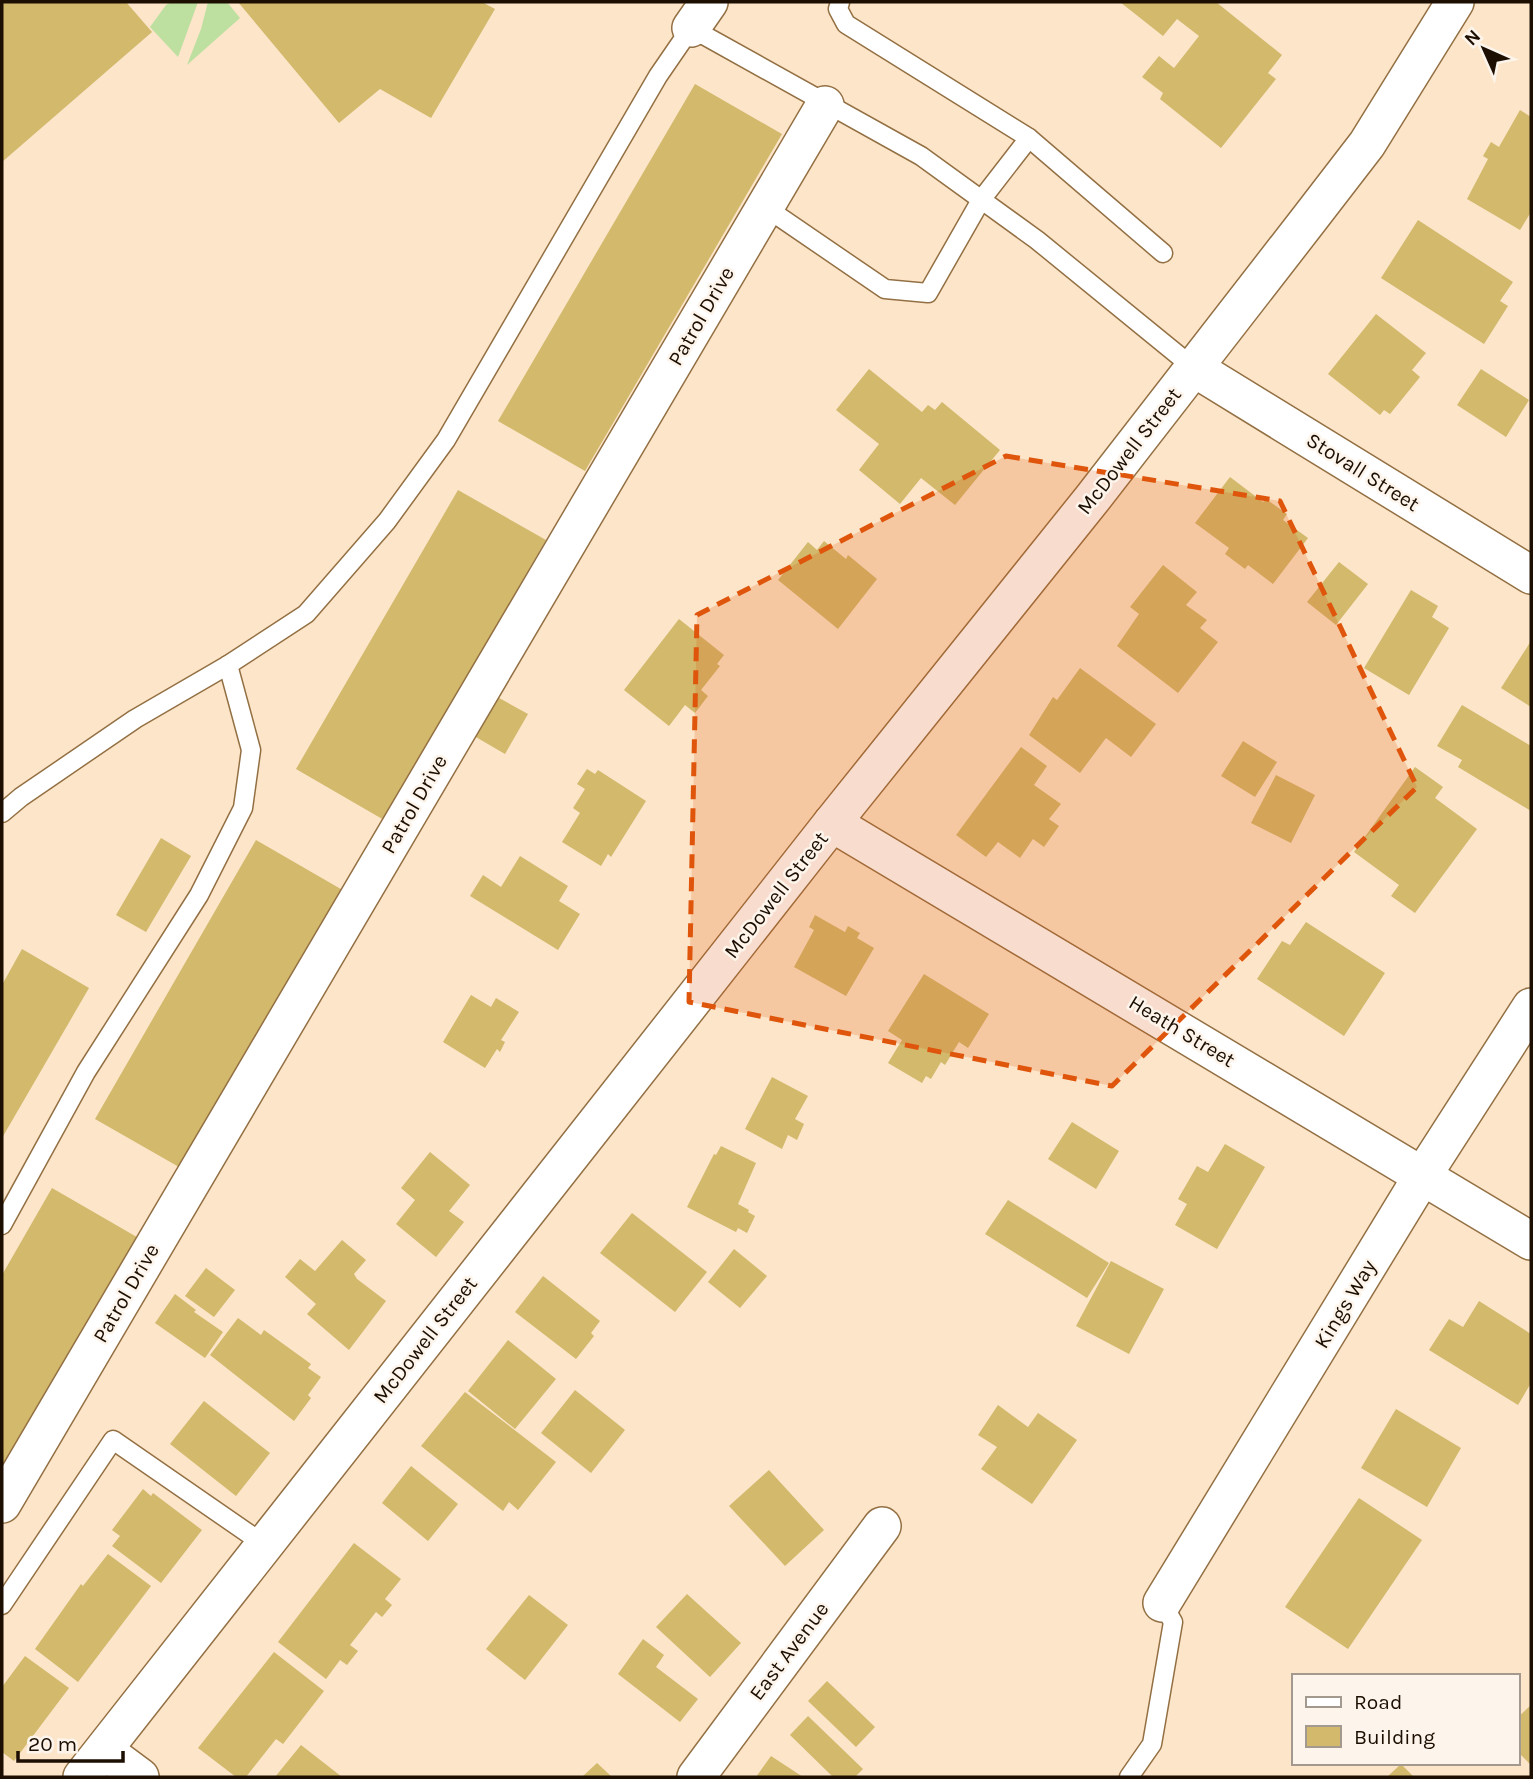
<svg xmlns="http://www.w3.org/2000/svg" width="1533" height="1779" viewBox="0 0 1533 1779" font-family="Karla,sans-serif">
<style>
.green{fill:#bde0a0}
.building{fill:#d2b96c}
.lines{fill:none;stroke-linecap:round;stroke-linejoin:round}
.lane-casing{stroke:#937043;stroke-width:21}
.street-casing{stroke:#937043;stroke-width:40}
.lane{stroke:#fff;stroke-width:18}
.street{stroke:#fff;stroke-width:37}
.marked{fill:#de550b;fill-opacity:0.2;stroke:#de550b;stroke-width:5;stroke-dasharray:14 9;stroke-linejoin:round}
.labels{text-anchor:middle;stroke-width:5;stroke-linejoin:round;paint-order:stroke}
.street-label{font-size:21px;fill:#1c0e00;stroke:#fdf5ec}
</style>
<rect width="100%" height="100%" fill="#fde5c9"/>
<g class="green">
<polygon points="171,2 198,2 178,57 150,27 166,5"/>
<polygon points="208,2 227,2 240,18 187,65 201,29"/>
</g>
<g class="building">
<polygon points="2,2 126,2 152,32 2,162"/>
<polygon points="238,2 482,2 495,9 431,118 380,89 339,123"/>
<polygon points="1120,2 1216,2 1282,55 1268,73 1276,79 1221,148 1160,99 1163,93 1142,77 1159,56 1174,68 1199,36 1177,19 1163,36"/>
<polygon points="695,84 782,134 585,471 498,421"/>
<polygon points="1520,110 1531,117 1531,212 1520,230 1467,199 1488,159 1483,156 1491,142 1499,147"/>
<polygon points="1418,220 1513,282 1500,301 1508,306 1484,344 1381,278"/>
<polygon points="1376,314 1426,353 1412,370 1420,377 1390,414 1384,410 1380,415 1328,374"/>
<polygon points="869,369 922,412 928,405 935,410 942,402 1000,450 955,505 921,478 900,504 859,470 879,444 836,410"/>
<polygon points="1481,369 1529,400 1506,437 1457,405"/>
<polygon points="1230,477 1263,502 1266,499 1287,514 1283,520 1308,538 1273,584 1248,565 1245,569 1225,554 1229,548 1195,523"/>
<polygon points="458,490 546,540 384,820 296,769"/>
<polygon points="824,541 846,559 848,555 877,579 838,629 778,580 808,542 817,550"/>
<polygon points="1339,562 1368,584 1336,625 1307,602"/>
<polygon points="1163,565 1197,592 1186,605 1207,620 1200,628 1218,642 1178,693 1117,646 1139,614 1130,607"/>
<polygon points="1411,590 1438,606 1432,617 1449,628 1409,695 1364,668"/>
<polygon points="679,619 724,655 717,664 720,666 701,690 708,696 695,713 685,705 669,726 624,690"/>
<polygon points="1531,641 1531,707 1501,688"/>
<polygon points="1080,668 1156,724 1131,757 1106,738 1080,773 1029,735 1053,697 1057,700"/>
<polygon points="492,694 528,714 505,754 469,733"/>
<polygon points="1462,705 1531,746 1531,811 1458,767 1462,760 1437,746"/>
<polygon points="1243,741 1277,762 1255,797 1221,776"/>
<polygon points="1021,747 1047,766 1034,785 1061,804 1049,819 1059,826 1044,847 1033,839 1020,858 998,842 986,857 956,835"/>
<polygon points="1415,767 1443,787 1435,798 1477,829 1415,913 1391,896 1399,885 1354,852"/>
<polygon points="587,769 595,774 598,770 646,801 611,857 608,854 601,866 562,842 580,813 573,808 585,789 577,784"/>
<polygon points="1276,775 1315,795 1291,843 1251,823"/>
<polygon points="161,838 191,856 146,932 116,915"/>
<polygon points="256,840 346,892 186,1171 95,1119"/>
<polygon points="520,856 568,886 559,901 580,914 558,950 470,896 483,875 501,887"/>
<polygon points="815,915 845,932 848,926 860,933 857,938 874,948 846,996 794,967 814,930 809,927"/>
<polygon points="1306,922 1385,973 1344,1036 1257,979 1282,941 1290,945"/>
<polygon points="22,949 89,988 2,1138 2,985"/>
<polygon points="924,974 989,1014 968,1048 959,1042 945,1065 941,1062 931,1079 926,1076 922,1083 888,1063 902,1040 888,1031"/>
<polygon points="471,995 491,1007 496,998 519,1012 501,1040 505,1042 500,1052 497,1049 485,1068 443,1042"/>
<polygon points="772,1077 808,1096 795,1119 804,1124 797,1140 788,1135 782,1149 745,1129"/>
<polygon points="1072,1122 1119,1151 1096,1189 1048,1159"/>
<polygon points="1225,1144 1265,1167 1217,1249 1175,1225 1187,1204 1178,1199 1197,1166 1208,1172"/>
<polygon points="721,1146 756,1163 738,1204 749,1210 748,1212 755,1216 747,1233 738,1228 736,1232 687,1207 714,1154 716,1155"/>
<polygon points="430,1152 470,1185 449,1211 464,1222 436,1257 396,1224 415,1200 401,1188"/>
<polygon points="52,1188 142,1240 2,1483 2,1275"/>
<polygon points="1008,1200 1109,1263 1087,1298 985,1234"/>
<polygon points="632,1213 707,1272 675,1312 600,1253"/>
<polygon points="342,1240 366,1260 354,1274 357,1279 386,1301 349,1350 307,1314 316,1304 285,1277 300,1259 315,1271"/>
<polygon points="734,1249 767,1276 740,1308 708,1282"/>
<polygon points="1111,1261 1164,1289 1129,1354 1076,1326"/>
<polygon points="206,1268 235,1290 214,1317 185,1296"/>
<polygon points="543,1276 600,1321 591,1333 594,1336 576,1359 515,1312"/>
<polygon points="175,1294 196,1310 194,1312 223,1332 205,1358 155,1323"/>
<polygon points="1479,1301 1531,1334 1531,1383 1518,1405 1429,1350 1449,1319 1463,1327"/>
<polygon points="238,1318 261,1335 264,1330 311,1364 308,1368 321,1377 308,1395 311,1398 294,1421 210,1355"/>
<polygon points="508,1340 556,1379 515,1429 468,1391"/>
<polygon points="575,1390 625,1430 591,1473 541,1433"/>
<polygon points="465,1392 556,1462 518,1510 509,1502 503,1511 421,1446"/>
<polygon points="204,1401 270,1453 236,1496 170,1444"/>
<polygon points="998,1405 1028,1427 1038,1413 1077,1440 1032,1504 981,1469 997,1447 978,1435"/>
<polygon points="1396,1409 1461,1448 1427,1507 1361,1468"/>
<polygon points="411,1466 458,1504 428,1541 382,1503"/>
<polygon points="769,1470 824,1530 785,1566 729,1506"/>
<polygon points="143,1489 151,1496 153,1493 202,1530 161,1583 112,1546 120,1536 112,1530"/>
<polygon points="1359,1498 1422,1540 1348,1649 1285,1607"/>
<polygon points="354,1543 401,1579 385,1599 392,1605 382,1617 376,1612 350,1645 358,1651 347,1665 340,1660 326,1679 278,1642"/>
<polygon points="108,1554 151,1586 78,1682 35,1649 81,1584 83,1586"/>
<polygon points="687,1594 741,1643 710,1677 656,1627"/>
<polygon points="529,1595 568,1625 525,1680 486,1649"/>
<polygon points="643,1639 664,1655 656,1667 698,1699 680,1722 618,1674"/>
<polygon points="274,1652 324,1691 283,1744 276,1739 246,1777 236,1777 198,1748"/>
<polygon points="25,1656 69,1688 14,1761 2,1752 2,1687"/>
<polygon points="827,1681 875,1727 856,1747 808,1701"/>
<polygon points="1531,1705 1531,1765 1517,1751 1517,1718"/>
<polygon points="808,1716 863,1769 855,1777 833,1777 790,1735"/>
<polygon points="301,1745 342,1777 275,1777"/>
<polygon points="771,1756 803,1777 756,1777"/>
<polygon points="597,1763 612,1777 582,1777"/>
<polygon points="1401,1764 1414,1777 1387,1777"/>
</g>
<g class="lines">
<g class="lane-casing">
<g id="lane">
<polyline points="840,2 838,9 846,24 1029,138 1163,253"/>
<polyline points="765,207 885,289 928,293 981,200 1029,138"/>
<polyline points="2,813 21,797 135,719 228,665 306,614 387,521 446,440 658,76 691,28 921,156 1037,240 1194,368"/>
<polyline points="2,1225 86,1072 199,895 243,808 251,750 228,665"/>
<polyline points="2,1605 113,1440 265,1545"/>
<polyline points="1129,1777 1152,1744 1173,1622 1162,1603"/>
</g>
</g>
<g class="street-casing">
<g id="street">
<polyline points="691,28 709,2"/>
<polyline points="1194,368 1531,575"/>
<polyline points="832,823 1531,1241"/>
<polyline points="2,1504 825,105"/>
<polyline points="1162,1603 1423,1175 1531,1007"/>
<polyline points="105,1751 140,1777"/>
<polyline points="82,1777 832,823 1092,499 1310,218 1367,144 1455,2"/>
<polyline points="696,1777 882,1526"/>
</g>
</g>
<use href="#lane" class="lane"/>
<use href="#street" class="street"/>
</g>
<path class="marked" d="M1006,456L1280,501L1417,787L1112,1086L689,1002L697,615Z"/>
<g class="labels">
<g class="street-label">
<text transform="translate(701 316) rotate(-60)" y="7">Patrol Drive</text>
<text transform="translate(1129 451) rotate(-52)" y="7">McDowell Street</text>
<text transform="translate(1363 472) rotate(32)" y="7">Stovall Street</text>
<text transform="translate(414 804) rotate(-60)" y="7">Patrol Drive</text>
<text transform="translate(776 895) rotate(-52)" y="7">McDowell Street</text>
<text transform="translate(1182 1031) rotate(31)" y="7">Heath Street</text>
<text transform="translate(126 1293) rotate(-60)" y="7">Patrol Drive</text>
<text transform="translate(1345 1304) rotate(-59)" y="7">Kings Way</text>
<text transform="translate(425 1340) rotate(-52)" y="7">McDowell Street</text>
<text transform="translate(789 1651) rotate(-53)" y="7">East Avenue</text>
</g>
</g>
<rect width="1533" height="1779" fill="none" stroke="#1c0e00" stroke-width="7"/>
<rect x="1292" y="1674" width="228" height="91" fill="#fdf5ec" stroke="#a3998e" stroke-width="2"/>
<rect x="1306" y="1697" width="35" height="10" fill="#ffffff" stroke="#a3998e" stroke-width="2"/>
<text x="1354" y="1709" font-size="21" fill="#1c0e00">Road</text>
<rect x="1306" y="1726" width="35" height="21" fill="#d2b96c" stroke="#a3998e" stroke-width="2"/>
<text x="1354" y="1744" font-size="21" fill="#1c0e00">Building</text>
<g transform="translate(1484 49) rotate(315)" stroke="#fdf5ec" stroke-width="5" paint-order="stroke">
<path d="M0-5L12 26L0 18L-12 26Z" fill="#1c0e00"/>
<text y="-10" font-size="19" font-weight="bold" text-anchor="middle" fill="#1c0e00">N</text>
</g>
<path d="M18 1751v10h105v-10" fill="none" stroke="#1c0e00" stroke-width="3.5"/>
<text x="28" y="1751" font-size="21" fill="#1c0e00" stroke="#fdf5ec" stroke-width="5" paint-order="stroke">20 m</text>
</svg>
